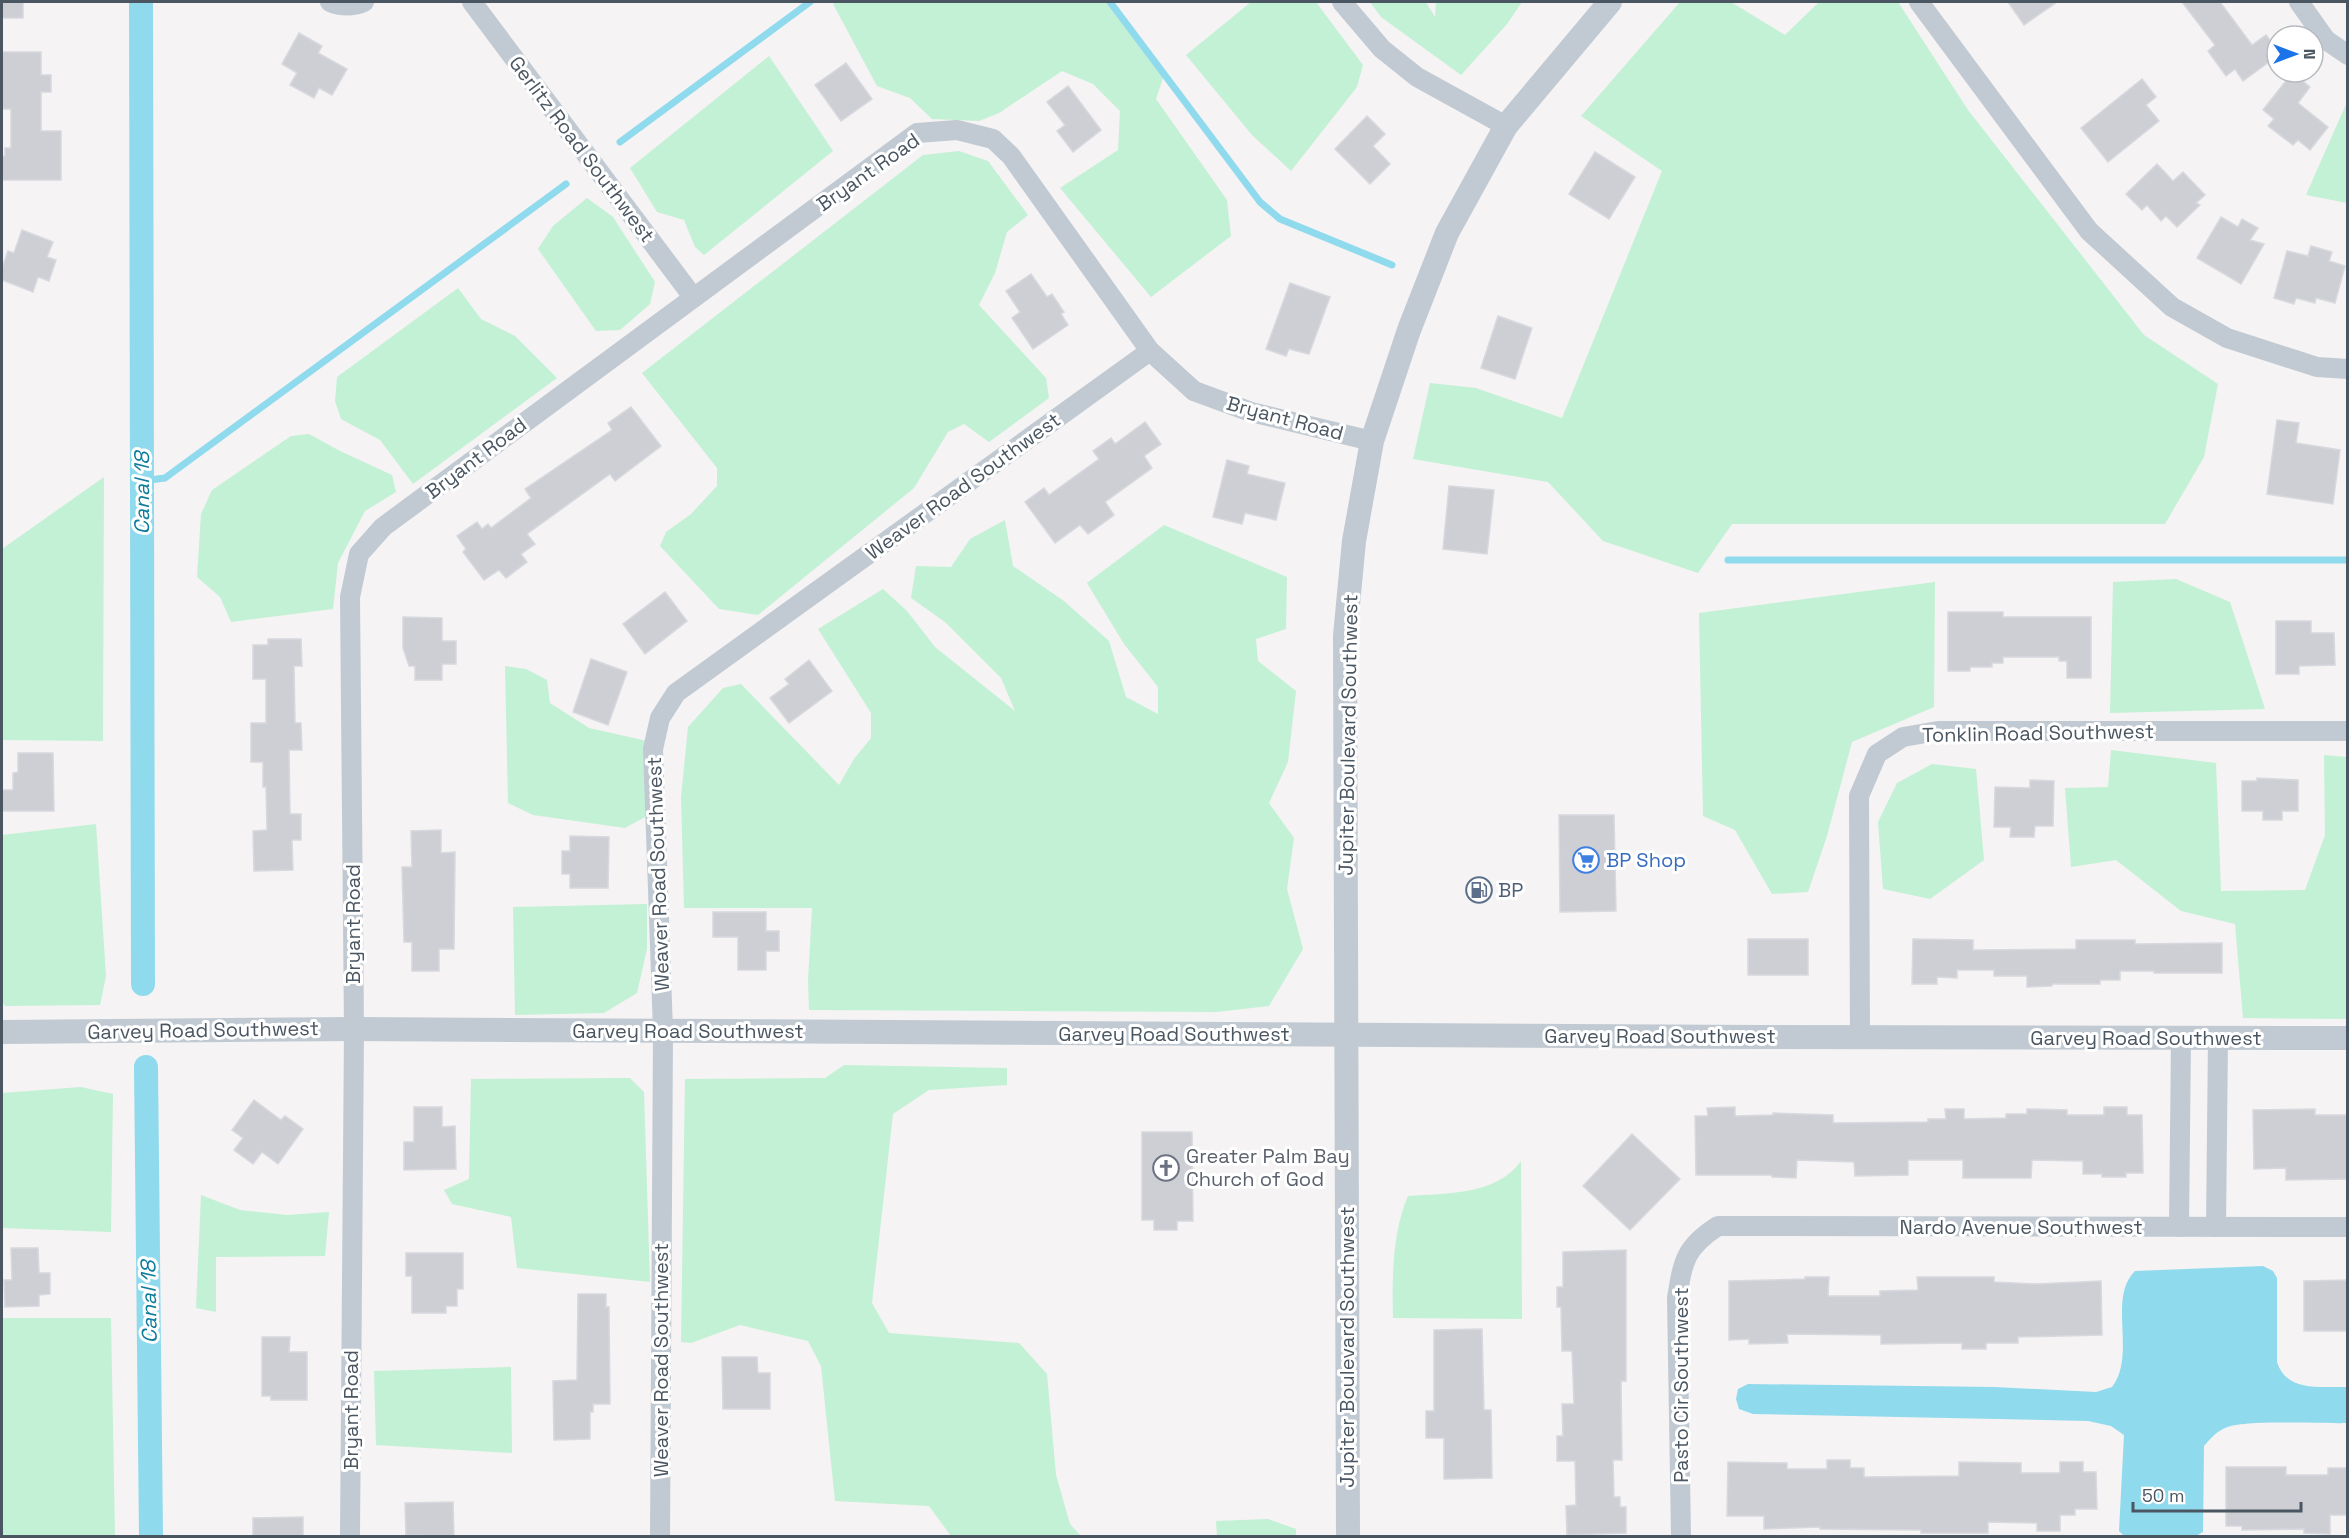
<svg xmlns="http://www.w3.org/2000/svg" width="2349" height="1538" viewBox="0 0 2349 1538" font-family="'Space Grotesk',sans-serif">
<style>
.green{fill:#c3f1d5}
.water{fill:#90daee}
.lines{fill:none;stroke-linecap:round;stroke-linejoin:round}
.stream{stroke:#90daee;stroke-width:7}
.canal{stroke:#90daee;stroke-width:24}
.building{fill:#cdcfd5;stroke:#d7d9de;stroke-width:1.5}
.minor{stroke:#c1cad2;stroke-width:20}
.tertiary{stroke:#c1cad2;stroke-width:24}
.labels{text-anchor:middle;stroke-width:6;stroke-linejoin:round;paint-order:stroke}
.street-label{font-size:20px;fill:#4a5661;stroke:#fff}
.shop-label{font-size:20px;fill:#366cbe;stroke:#fff;text-anchor:start}
.service-label{font-size:20px;fill:#4e5e75;stroke:#fff;text-anchor:start}
.worship-label{font-size:20px;fill:#5b616d;stroke:#fff;text-anchor:start}
.water-label{font-size:21px;font-style:italic;fill:#0c7c9b;stroke:#fff}
</style>
<rect width="100%" height="100%" fill="#f5f3f3"/>
<g class="green">
<polygon points="837,2 1108,2 1164,75 1156,99 1227,200 1231,236 1151,297 1060,188 1118,150 1120,111 1093,84 1062,71 999,113 979,121 932,119 910,98 877,86 833,4"/>
<polygon points="1251,2 1316,2 1363,65 1357,87 1291,171 1252,135 1186,55"/>
<polygon points="1370,2 1426,2 1435,17 1436,2 1522,2 1507,24 1461,75 1381,17"/>
<polygon points="1680,2 1731,2 1785,35 1819,2 1898,2 1968,110 2144,335 2218,384 2204,457 2165,524 1732,524 1698,573 1603,541 1548,482 1413,459 1430,383 1476,388 1562,418 1662,171 1581,116"/>
<polygon points="769,56 833,151 704,255 695,247 684,220 657,212 630,168"/>
<polygon points="2347,102 2347,203 2306,195"/>
<polygon points="959,151 988,161 1028,215 1007,232 995,273 979,305 1046,378 1049,398 989,442 964,424 948,432 914,488 758,615 719,609 660,546 666,532 691,514 717,486 717,468 642,373 923,155"/>
<polygon points="587,198 613,217 655,282 650,304 620,330 596,331 538,249 553,226"/>
<polygon points="458,288 481,319 515,336 557,378 413,484 380,440 341,419 335,401 337,377"/>
<polygon points="309,434 340,451 392,475 396,492 365,511 338,563 333,609 231,622 220,597 197,577 201,514 212,490 291,436"/>
<polygon points="104,477 103,741 2,740 2,549"/>
<polygon points="1005,520 1013,566 1064,601 1109,641 1126,697 1158,714 1158,687 1124,644 1087,583 1164,525 1287,577 1286,629 1256,639 1258,661 1296,691 1288,762 1269,803 1294,838 1287,889 1303,949 1269,1006 1217,1012 809,1010 808,981 812,908 684,908 681,797 688,727 723,688 741,684 839,785 854,759 871,738 871,713 818,629 883,589 907,611 935,647 1015,711 1001,678 945,622 911,598 916,566 951,567 970,539"/>
<polygon points="2176,579 2230,602 2265,709 2110,713 2113,582"/>
<polygon points="1935,582 1934,707 1852,742 1827,836 1808,892 1772,894 1735,830 1703,816 1699,613"/>
<polygon points="505,666 526,669 547,680 550,703 589,728 647,741 647,816 625,828 533,815 508,803"/>
<polygon points="2111,750 2216,763 2221,891 2305,890 2325,835 2324,755 2347,757 2347,1019 2243,1018 2235,924 2181,911 2116,860 2071,867 2065,788 2108,787"/>
<polygon points="1932,764 1976,769 1984,860 1930,899 1883,889 1878,822 1897,783"/>
<polygon points="96,824 106,976 100,1005 5,1006 2,1001 2,835"/>
<polygon points="647,904 647,949 637,993 604,1013 515,1015 513,907"/>
<polygon points="844,1065 1007,1068 1007,1085 929,1090 893,1114 872,1303 889,1333 1019,1343 1047,1374 1056,1475 1070,1524 1081,1536 951,1536 929,1506 835,1501 821,1366 808,1341 740,1325 691,1343 681,1342 685,1079 825,1078"/>
<polygon points="630,1078 644,1092 650,1282 517,1268 511,1217 452,1204 444,1190 469,1179 471,1079"/>
<polygon points="81,1087 113,1094 111,1232 2,1228 2,1093"/>
<path d="M1521,1161L1522,1319L1393,1318C1392,1279 1392,1233 1408,1196C1446,1193 1496,1196 1521,1161Z"/>
<polygon points="201,1195 240,1210 287,1215 329,1212 325,1256 216,1257 216,1312 196,1308"/>
<polygon points="2,1318 111,1318 115,1536 2,1536"/>
<polygon points="511,1367 512,1453 376,1445 374,1371"/>
<polygon points="1268,1519 1296,1529 1296,1536 1217,1536 1216,1521"/>
</g>
<path class="water" d="M2263,1266L2273,1271L2277,1278V1362C2287,1393 2321,1386 2347,1387V1423C2323,1424 2243,1419 2225,1428C2216,1432 2210,1439 2204,1446L2203,1532L2196,1536H2124L2119,1531L2124,1435L2111,1426L2088,1421L1753,1414L1739,1409L1736,1399L1738,1389L1748,1384L1994,1387L2096,1392L2112,1387C2137,1355 2107,1298 2135,1271Z"/>
<g class="lines">
<g class="stream">
<polyline points="1110,2 1260,202 1280,219 1392,265"/>
<polyline points="620,142 810,2"/>
<polyline points="142,481 165,478 566,184"/>
<polyline points="1728,560 2348,560"/>
</g>
<g class="canal">
<polyline points="141,2 143,984"/>
<polyline points="146,1067 151,1536"/>
</g>
</g>
<g class="building">
<rect x="2" y="2" width="21" height="16"/>
<polygon points="2008,2 2057,2 2024,25"/>
<polygon points="2182,2 2220,2 2252,45 2266,35 2277,49 2277,56 2243,81 2235,69 2226,76 2208,51 2215,45"/>
<polygon points="299,33 322,46 318,53 347,69 332,95 319,88 314,98 290,85 297,73 282,64"/>
<polygon points="2,52 41,52 41,75 51,75 51,92 41,92 41,131 61,131 61,180 2,180 2,156 5,156 5,148 11,148 11,109 2,109"/>
<polygon points="846,63 872,99 841,121 815,85"/>
<polygon points="2292,73 2310,87 2298,103 2328,127 2310,150 2298,140 2293,145 2268,126 2274,119 2263,110"/>
<polygon points="2142,79 2156,97 2146,105 2159,121 2108,162 2081,128"/>
<polygon points="1068,86 1101,130 1073,152 1057,131 1065,125 1047,102"/>
<polygon points="1367,116 1385,134 1373,146 1390,164 1370,184 1335,149"/>
<polygon points="1595,152 1635,177 1609,219 1569,194"/>
<polygon points="2157,164 2173,181 2183,172 2205,195 2196,203 2200,205 2177,227 2166,216 2161,221 2147,205 2142,210 2126,194"/>
<polygon points="2221,217 2238,227 2242,219 2258,228 2250,240 2264,244 2241,284 2197,258"/>
<polygon points="22,230 53,242 47,257 56,260 49,281 38,277 33,292 2,280 2,268 8,251 14,253"/>
<polygon points="2311,246 2332,252 2329,261 2345,266 2335,303 2316,298 2315,303 2296,298 2294,304 2274,298 2287,251 2308,256"/>
<polygon points="1031,274 1047,297 1052,294 1064,312 1061,314 1068,325 1033,349 1012,318 1020,312 1006,291"/>
<polygon points="1290,283 1330,297 1309,354 1289,349 1286,356 1266,349"/>
<polygon points="1498,316 1532,328 1515,379 1481,368"/>
<polygon points="631,407 661,446 615,481 610,474 527,534 535,544 521,554 527,562 506,578 499,570 484,580 463,552 466,549 457,536 477,522 482,529 488,524 491,528 531,498 525,489 612,430 608,423"/>
<polygon points="2277,420 2299,423 2296,443 2340,450 2333,504 2267,494"/>
<polygon points="1145,422 1161,444 1144,456 1152,468 1105,502 1114,515 1088,534 1080,525 1055,543 1025,502 1044,488 1049,495 1099,459 1093,451 1111,438 1115,444"/>
<polygon points="1227,460 1249,466 1247,474 1285,483 1276,520 1245,513 1242,524 1213,517"/>
<polygon points="1449,486 1494,490 1487,554 1443,549"/>
<polygon points="665,592 687,621 645,654 623,624"/>
<polygon points="1948,612 2003,612 2003,617 2091,617 2091,678 2067,678 2067,661 2059,661 2059,657 2003,657 2003,663 1992,663 1992,667 1970,667 1970,671 1948,671"/>
<polygon points="403,617 442,618 442,641 456,641 456,664 442,664 442,680 415,680 415,666 409,666 403,648"/>
<polygon points="2276,621 2311,621 2311,633 2334,633 2335,665 2299,666 2299,674 2276,674"/>
<polygon points="268,639 301,639 302,666 294,666 295,723 301,723 302,750 289,750 290,814 301,814 301,840 292,840 293,870 254,871 253,831 267,830 266,787 263,787 263,762 251,762 251,723 266,723 266,679 253,679 253,645 268,645"/>
<polygon points="591,659 627,672 608,725 573,712"/>
<polygon points="809,660 832,691 789,723 770,698 789,684 785,679"/>
<polygon points="18,753 53,753 54,811 2,811 2,790 13,790 13,773 18,772"/>
<polygon points="2257,778 2298,780 2298,811 2282,811 2282,820 2263,820 2263,811 2242,811 2242,781 2257,781"/>
<polygon points="2030,780 2054,781 2053,826 2035,826 2034,837 2010,837 2011,827 1994,827 1995,787 2030,788"/>
<polygon points="1559,815 1614,815 1616,911 1560,912"/>
<polygon points="441,830 441,853 455,852 454,949 439,949 439,971 412,971 412,942 404,942 402,867 412,867 411,831"/>
<polygon points="570,836 609,837 608,888 570,888 570,874 562,874 562,851 570,851"/>
<polygon points="713,912 766,912 766,931 779,931 779,951 766,951 766,970 738,970 738,937 713,937"/>
<rect x="1748" y="939" width="60" height="36"/>
<polygon points="1913,939 1973,940 1973,950 2076,949 2076,940 2135,940 2135,944 2222,943 2222,973 2154,973 2154,971 2120,971 2120,980 2100,980 2100,984 2052,984 2052,986 2027,987 2027,976 1994,976 1994,970 1957,970 1957,978 1937,977 1937,984 1912,984"/>
<polygon points="254,1100 281,1120 285,1116 303,1129 278,1164 262,1152 253,1164 234,1150 243,1138 232,1130"/>
<polygon points="414,1107 442,1107 442,1127 455,1126 456,1169 404,1170 404,1142 414,1142"/>
<polygon points="1735,1107 1735,1116 1773,1115 1773,1113 1833,1115 1833,1123 1928,1122 1928,1119 1946,1119 1945,1109 1964,1109 1964,1119 2006,1118 2006,1114 2027,1114 2027,1109 2067,1110 2067,1115 2104,1115 2104,1107 2127,1107 2127,1115 2142,1115 2143,1173 2126,1173 2126,1177 2102,1177 2102,1174 2083,1174 2083,1161 2032,1160 2031,1178 1963,1178 1963,1160 1908,1160 1908,1175 1855,1176 1854,1162 1797,1160 1796,1178 1772,1177 1772,1175 1696,1175 1695,1116 1708,1116 1707,1108"/>
<polygon points="2315,1109 2315,1115 2348,1115 2348,1179 2286,1180 2286,1168 2254,1169 2253,1110"/>
<polygon points="1142,1132 1192,1132 1193,1221 1177,1221 1177,1230 1154,1230 1154,1220 1142,1220"/>
<polygon points="1632,1134 1680,1179 1630,1230 1583,1186"/>
<polygon points="11,1248 38,1248 39,1273 50,1273 50,1294 39,1295 39,1306 5,1307 4,1280 12,1280"/>
<polygon points="1626,1250 1626,1381 1621,1381 1622,1460 1613,1460 1614,1497 1620,1497 1620,1507 1626,1507 1626,1533 1567,1535 1566,1506 1576,1505 1575,1461 1557,1461 1557,1436 1563,1436 1562,1404 1574,1404 1572,1351 1562,1351 1561,1307 1557,1307 1557,1287 1563,1287 1563,1252"/>
<polygon points="406,1253 463,1253 463,1289 457,1289 457,1306 446,1306 446,1313 412,1313 412,1276 406,1276"/>
<polygon points="1805,1277 1829,1277 1828,1296 1880,1296 1880,1291 1918,1290 1917,1277 1994,1277 1994,1282 2036,1284 2101,1281 2102,1335 2018,1337 2018,1343 1986,1343 1986,1349 1962,1349 1962,1343 1881,1344 1881,1335 1787,1334 1788,1343 1749,1344 1749,1339 1729,1340 1729,1281 1805,1279"/>
<polygon points="2348,1280 2348,1331 2304,1331 2304,1281"/>
<polygon points="578,1294 606,1294 606,1307 609,1307 610,1404 593,1404 593,1412 590,1412 590,1439 554,1440 553,1381 577,1380"/>
<polygon points="1482,1329 1484,1410 1491,1410 1492,1478 1444,1479 1444,1438 1426,1438 1426,1411 1434,1411 1434,1330"/>
<polygon points="262,1337 290,1337 289,1352 307,1352 307,1400 271,1400 271,1396 262,1396"/>
<polygon points="722,1357 757,1357 758,1373 770,1373 770,1409 723,1409"/>
<polygon points="1827,1460 1850,1460 1850,1468 1864,1468 1864,1477 1959,1476 1959,1462 2021,1463 2021,1473 2060,1473 2060,1462 2083,1462 2083,1472 2096,1472 2097,1509 2075,1509 2075,1515 2060,1515 2060,1531 2037,1531 2037,1523 1988,1522 1988,1533 1921,1533 1921,1530 1820,1529 1820,1527 1764,1529 1764,1516 1727,1516 1728,1462 1787,1463 1787,1469 1827,1469"/>
<polygon points="2226,1467 2286,1467 2286,1475 2328,1475 2328,1468 2348,1468 2348,1515 2330,1515 2330,1534 2304,1533 2304,1529 2242,1530 2242,1526 2226,1526"/>
<polygon points="453,1502 454,1536 406,1535 405,1503"/>
<polygon points="303,1517 303,1536 253,1536 253,1518"/>
</g>
<g class="lines">
<g class="minor">
<path d="M330,2C342,7 352,7 364,2"/>
<polyline points="472,2 693,297"/>
<polyline points="1342,2 1382,49 1417,77 1506,126"/>
<polyline points="1919,2 2089,231 2172,307 2227,338 2317,367 2348,369"/>
<polyline points="2299,2 2326,40 2348,55"/>
<polyline points="1860,1037 1859,796 1877,754 1903,737 1938,731 2348,731"/>
<polyline points="2179,1227 2181,1038"/>
<polyline points="2216,1227 2218,1038"/>
<polyline points="350,1536 354,1029 350,597 359,554 383,527 917,133 957,130 993,139 1011,156 1150,351 1194,391 1251,412 1372,441"/>
<polyline points="660,1536 663,1031 653,749 660,718 676,693 1150,351"/>
<path d="M1681,1536L1677,1298C1683,1261 1685,1247 1718,1226L2348,1227"/>
</g>
<g class="tertiary">
<polyline points="2,1032 354,1029 1759,1037 2348,1038"/>
<polyline points="1348,1536 1345,636 1354,541 1372,441 1409,330 1447,233 1506,126 1610,2"/>
</g>
</g>
<defs>
<g id="supermarket-ring" transform="scale(1.35)"><circle r="9.5" fill="#fff" stroke="#3f7fe0" stroke-width="1.5"/><path d="M-6-5.5h2.5l.6 2H6L4.5 2H-2.5L-4.4-4H-6ZM-1.5 3.2a1.3 1.3 0 1 0 .1 0ZM3 3.2a1.3 1.3 0 1 0 .1 0Z" fill="#3f7fe0"/></g>
<g id="fuel-ring" transform="scale(1.35)"><circle r="9.5" fill="#fff" stroke="#5c6f8a" stroke-width="1.5"/><path d="M-5.5-6h7V0h2V4h1.3V-2.5L3-4.5l.8-.8L6-3V5H2.5V1h-1V6h-7ZM-4.2-4.7v3.2H.2V-4.7Z" fill="#5c6f8a"/></g>
<g id="church-ring" transform="scale(1.35)"><circle r="9.5" fill="#fff" stroke="#6b7280" stroke-width="1.5"/><path d="M-1.2-6h2.4v3.5h3.3v2.4h-3.3V6h-2.4V-.1h-3.3v-2.4h3.3Z" fill="#6b7280"/></g>
</defs>
<g fill-rule="evenodd">
<use href="#supermarket-ring" x="1586" y="860"/>
<use href="#fuel-ring" x="1479" y="890"/>
<use href="#church-ring" x="1166" y="1168"/>
</g>
<g class="labels">
<g class="street-label">
<text transform="translate(582 149) rotate(53)" y="7">Gerlitz Road Southwest</text>
<text transform="translate(868 172) rotate(-35)" y="7">Bryant Road</text>
<text transform="translate(1285 418) rotate(15)" y="7">Bryant Road</text>
<text transform="translate(476 458) rotate(-37)" y="7">Bryant Road</text>
<text transform="translate(963 486) rotate(-36)" y="7">Weaver Road Southwest</text>
<text transform="translate(2038 733) rotate(-1)" y="7">Tonklin Road Southwest</text>
<text transform="translate(1348 735) rotate(-89)" y="7">Jupiter Boulevard Southwest</text>
<text transform="translate(658 874) rotate(-92)" y="7">Weaver Road Southwest</text>
<text transform="translate(353 924) rotate(-90)" y="7">Bryant Road</text>
<text transform="translate(203 1030) rotate(-1)" y="7">Garvey Road Southwest</text>
<text x="688" y="1038">Garvey Road Southwest</text>
<text x="1174" y="1041">Garvey Road Southwest</text>
<text x="1660" y="1043">Garvey Road Southwest</text>
<text x="2146" y="1045">Garvey Road Southwest</text>
<text x="2021" y="1234">Nardo Avenue Southwest</text>
<text transform="translate(1347 1347) rotate(-90)" y="7">Jupiter Boulevard Southwest</text>
<text transform="translate(661 1360) rotate(-90)" y="7">Weaver Road Southwest</text>
<text transform="translate(1681 1385) rotate(-90)" y="7">Pasto Cir Southwest</text>
<text transform="translate(351 1410) rotate(-90)" y="7">Bryant Road</text>
</g>
<g class="shop-label">
<text x="1606" y="867">BP Shop</text>
</g>
<g class="service-label">
<text x="1498" y="897">BP</text>
</g>
<g class="worship-label">
<text x="1186" y="1163">Greater Palm Bay<tspan x="1186" dy="23">Church of God</tspan></text>
</g>
<g class="water-label">
<text transform="translate(142 493) rotate(-90)" y="7">Canal 18</text>
<text transform="translate(149 1302) rotate(-91)" y="7">Canal 18</text>
</g>
</g>
<rect width="2349" height="1538" fill="none" stroke="#4a5661" stroke-width="6"/>
<g transform="translate(2295 54) rotate(90)"><circle r="28" fill="#ffffff" stroke="#b7bbc0" stroke-width="1.5"/>
<path d="M0-4.5L10 22L0 15L-10 22Z" fill="#1a73e8"/>
<text y="-9" font-size="16" font-weight="bold" text-anchor="middle" fill="#4a5661">N</text>
</g>
<path d="M2133 1502v9h168v-9" fill="none" stroke="#4a5661" stroke-width="3"/>
<text x="2142" y="1502" font-size="18" fill="#4a5661" stroke="#ffffff" stroke-width="4.5" paint-order="stroke">50 m</text>
</svg>
